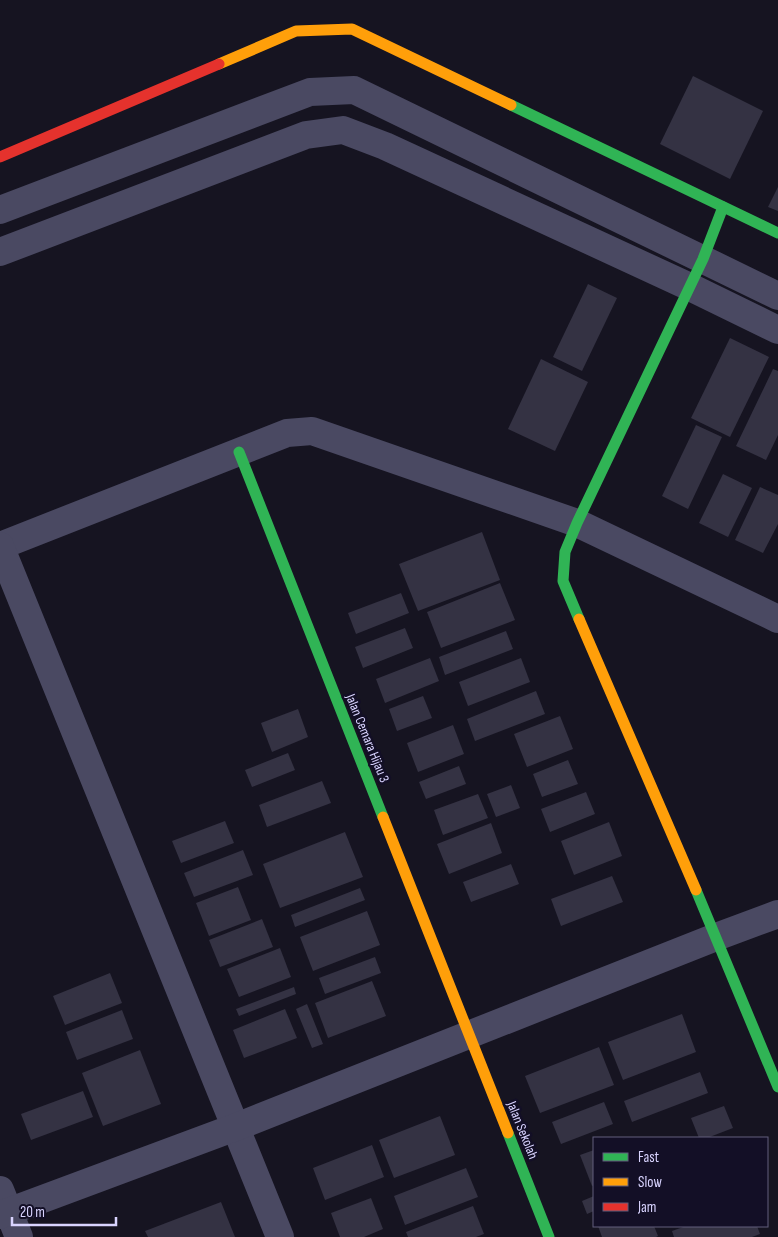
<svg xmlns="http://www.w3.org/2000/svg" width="778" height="1237" viewBox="0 0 778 1237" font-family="'Sofia Sans Condensed',sans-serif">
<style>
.building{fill:#343243}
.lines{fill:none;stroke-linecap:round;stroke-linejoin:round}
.street{stroke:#4a4962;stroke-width:28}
.fast{stroke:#30b455;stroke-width:11}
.slow{stroke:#ff9f0a;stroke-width:11}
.jam{stroke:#e5322d;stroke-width:11}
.labels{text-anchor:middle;stroke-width:5;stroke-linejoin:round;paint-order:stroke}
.street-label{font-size:14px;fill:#d9d4ff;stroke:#130f26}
</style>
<rect width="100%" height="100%" fill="#161421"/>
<g class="building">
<polygon points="693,76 763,111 730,179 660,144"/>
<polygon points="778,187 778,211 768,207"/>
<polygon points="588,284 617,298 582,371 553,357"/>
<polygon points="730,338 769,357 730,437 691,418"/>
<polygon points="541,359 588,382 555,451 508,429"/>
<polygon points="773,369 778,371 778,435 766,460 736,446"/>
<polygon points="696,425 722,437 688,509 662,496"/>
<polygon points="723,474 752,488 728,537 699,523"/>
<polygon points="760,487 778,495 778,524 763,553 735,540"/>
<polygon points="482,532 500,580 418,611 399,564"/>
<polygon points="500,583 515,620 441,648 427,612"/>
<polygon points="401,593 409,613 356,634 348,613"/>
<polygon points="405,628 413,648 363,668 355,647"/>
<polygon points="506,631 513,649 445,675 439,657"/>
<polygon points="430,658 439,681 385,703 376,679"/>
<polygon points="521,658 530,682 468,706 459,682"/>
<polygon points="536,691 545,714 475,741 467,719"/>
<polygon points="423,696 432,718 397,731 389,709"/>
<polygon points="298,709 308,737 272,752 261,723"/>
<polygon points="560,716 573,749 527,767 514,734"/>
<polygon points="453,725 464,754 418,772 407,743"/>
<polygon points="288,753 295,770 252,787 245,770"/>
<polygon points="568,760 578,784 542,797 533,774"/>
<polygon points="459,766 466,784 426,799 419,782"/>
<polygon points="322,781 331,803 267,827 259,805"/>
<polygon points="511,785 520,808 496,817 487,794"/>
<polygon points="586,792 595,814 550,832 541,809"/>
<polygon points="478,794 488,818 443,835 434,810"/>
<polygon points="225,821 234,843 181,863 172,841"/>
<polygon points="609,822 622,856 574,875 561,841"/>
<polygon points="491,823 502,853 449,874 437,844"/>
<polygon points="345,832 363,877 280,908 263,864"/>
<polygon points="243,850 253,875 194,897 184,873"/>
<polygon points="511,864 519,884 471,902 463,882"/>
<polygon points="612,876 623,902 561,926 551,899"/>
<polygon points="238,887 251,920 209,936 196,903"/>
<polygon points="360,888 365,900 295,927 291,915"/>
<polygon points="367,911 380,945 313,971 300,937"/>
<polygon points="262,919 273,947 220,967 209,940"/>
<polygon points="280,948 291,977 239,997 227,969"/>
<polygon points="375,957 381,973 325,994 319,978"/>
<polygon points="110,973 122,1003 65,1025 53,996"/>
<polygon points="372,981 386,1016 328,1038 315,1003"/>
<polygon points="294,987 296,994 239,1016 236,1009"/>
<polygon points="307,1004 323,1044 312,1048 296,1009"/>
<polygon points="285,1009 297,1038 244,1058 233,1030"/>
<polygon points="122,1010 133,1039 77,1060 66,1032"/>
<polygon points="682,1014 696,1052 623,1080 608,1042"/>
<polygon points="599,1047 614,1085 540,1113 525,1076"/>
<polygon points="140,1050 161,1104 103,1126 82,1073"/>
<polygon points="700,1072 708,1093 632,1122 624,1101"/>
<polygon points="83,1091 93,1117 31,1140 21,1114"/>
<polygon points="604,1102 613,1124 561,1144 552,1122"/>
<polygon points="724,1106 733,1128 707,1138 699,1138 691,1118"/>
<polygon points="440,1116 455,1155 394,1178 379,1140"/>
<polygon points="372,1145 384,1177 325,1200 313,1168"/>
<polygon points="594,1150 594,1185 592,1186 580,1155"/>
<polygon points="466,1168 478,1197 405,1225 394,1196"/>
<polygon points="594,1196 594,1211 587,1214 582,1201"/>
<polygon points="371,1198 383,1229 364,1237 340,1237 331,1213"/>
<polygon points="221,1202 235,1237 148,1237 145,1231"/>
<polygon points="473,1206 484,1234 476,1237 408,1237 406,1232"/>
<polygon points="598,1226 654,1226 658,1236 656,1237 602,1237"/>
<polygon points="686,1226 757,1226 760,1234 752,1237 674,1237 672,1231"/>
</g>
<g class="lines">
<g class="street">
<polyline points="0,210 310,92 354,90 778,296"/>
<polyline points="0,252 306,135 343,130 385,146 690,287 778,330"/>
<polyline points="0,546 287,433 312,431 577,523 778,619"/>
<polyline points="0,546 280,1237"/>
<polyline points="0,1190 19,1237"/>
<polyline points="0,1215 236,1127 716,937 778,914"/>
</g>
<g class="fast">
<polyline points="511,105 778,233"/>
<polyline points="239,452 383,817"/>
<polyline points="579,619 563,581 565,552 577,523 703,259 723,207"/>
<polyline points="696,890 778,1087"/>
<polyline points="508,1133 549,1237"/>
</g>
<g class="slow">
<polyline points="219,64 296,31 352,29 511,105"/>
<polyline points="579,619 696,890"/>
<polyline points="383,817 508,1133"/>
</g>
<polyline class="jam" points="0,157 219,64"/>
</g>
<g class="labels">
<g class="street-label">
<text transform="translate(368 738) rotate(68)" y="5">Jalan Cemara Hijau 3</text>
<text transform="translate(523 1130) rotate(68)" y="5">Jalan Sekolah</text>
</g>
</g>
<rect x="593" y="1137" width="175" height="90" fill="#130f26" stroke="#625e7d"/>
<rect x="603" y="1153" width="25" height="8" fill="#30b455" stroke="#625e7d"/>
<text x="638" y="1162" font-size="15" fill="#d9d4ff">Fast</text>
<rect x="603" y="1178" width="25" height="8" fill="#ff9f0a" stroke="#625e7d"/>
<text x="638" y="1187" font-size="15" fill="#d9d4ff">Slow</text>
<rect x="603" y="1203" width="25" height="8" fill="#e5322d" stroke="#625e7d"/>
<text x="638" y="1212" font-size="15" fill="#d9d4ff">Jam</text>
<path d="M12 1217v8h104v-8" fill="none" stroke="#d9d4ff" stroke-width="2.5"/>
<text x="20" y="1217" font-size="15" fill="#d9d4ff" stroke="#130f26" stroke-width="4" paint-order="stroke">20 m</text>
</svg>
